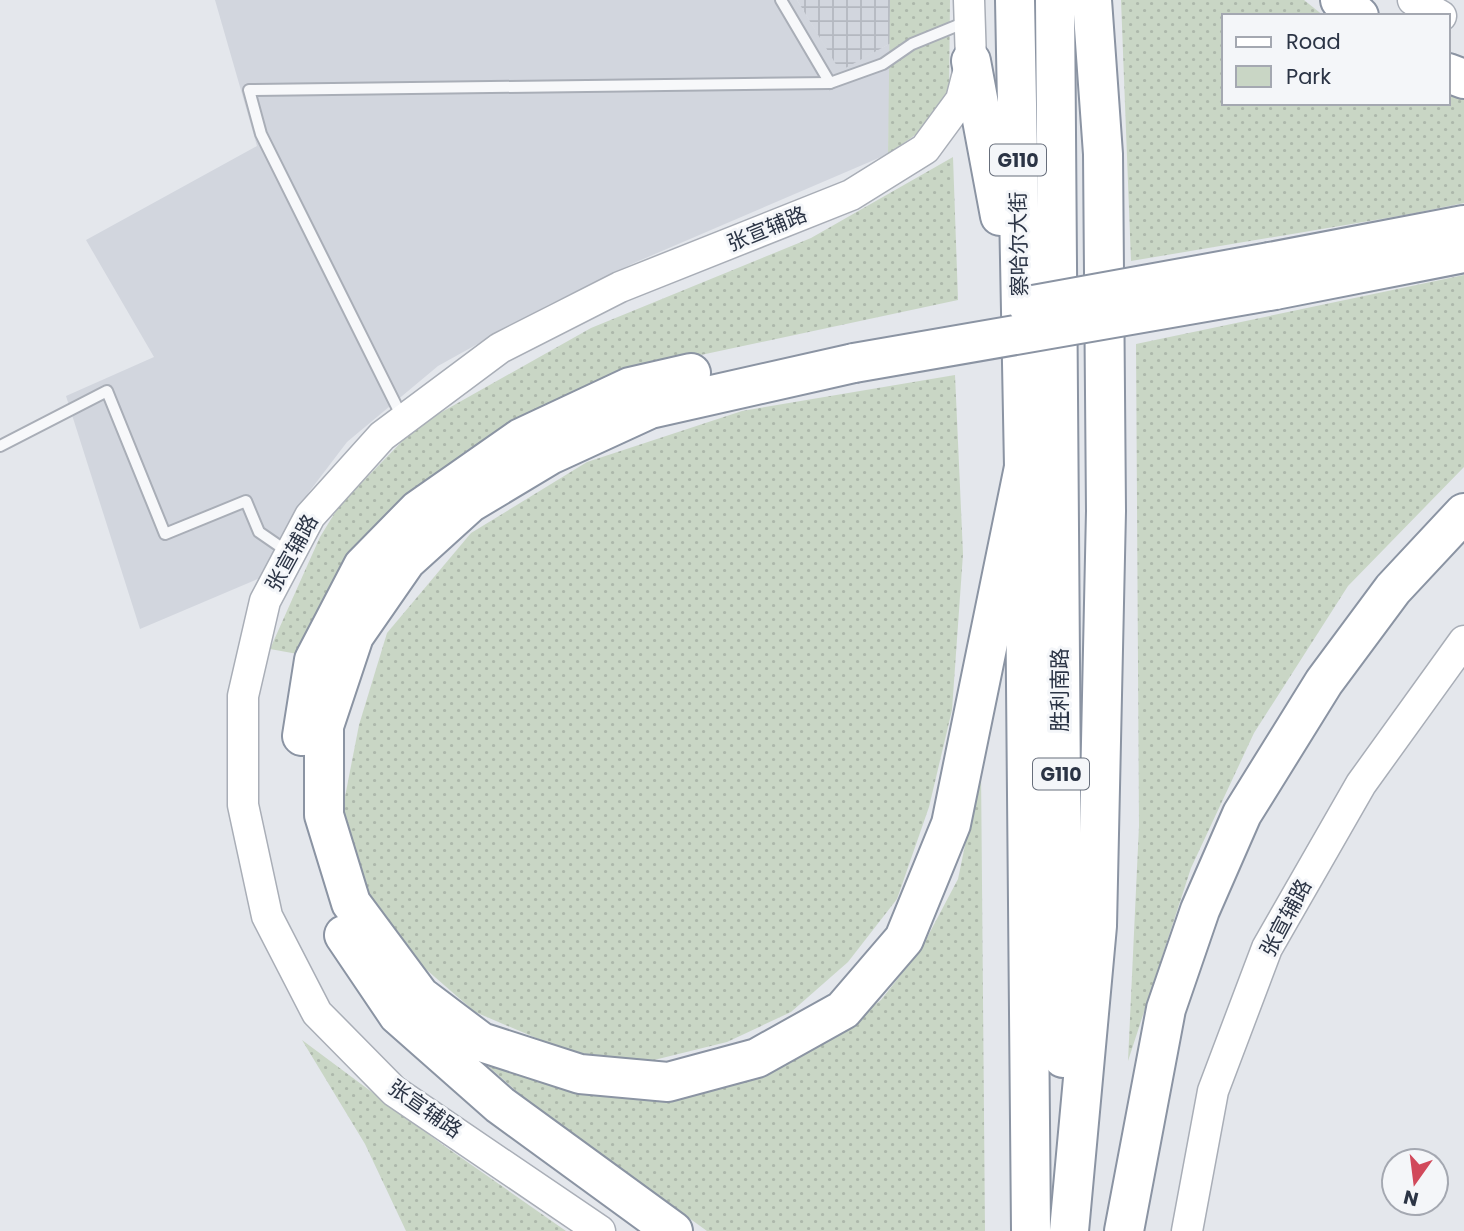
<svg xmlns="http://www.w3.org/2000/svg" width="1464" height="1231" viewBox="0 0 1464 1231" font-family="Poppins,'Noto Sans SC',sans-serif">
<style>
.built{fill:#d2d6de}
.industrial{fill:url(#industrial-grid)}
.green{fill:url(#green-dots)}
.lines{fill:none;stroke-linecap:round;stroke-linejoin:round}
.lane-casing{stroke:#a9aeb7;stroke-width:14}
.secondary-casing{stroke:#a9aeb7;stroke-width:33}
.highway-casing{stroke:#8b94a3;stroke-width:42}
.lane{stroke:#f7f8fa;stroke-width:10}
.secondary{stroke:#fff;stroke-width:30}
.highway{stroke:#fff;stroke-width:38}
.highway-bridge-casing{stroke:#8b94a3;stroke-width:42;stroke-linecap:butt}
.highway-bridge{stroke:#fff;stroke-width:38}
.labels{text-anchor:middle;stroke-width:6;stroke-linejoin:round;paint-order:stroke}
.shield{fill:#f4f6f9;stroke:#676e7b;stroke-width:2}
.shield-label{font-size:19px;font-weight:bold;fill:#2b3445}
.street-label{font-size:21px;fill:#2b3445;stroke:#f4f6f9}
</style>
<defs>
<pattern id="industrial-grid" width="8" height="8" patternUnits="userSpaceOnUse" patternTransform="scale(1.75)"><rect width="8" height="8" fill="#d2d6de"/><path d="M0 4h8M4 0v8" fill="none" stroke="#b4b8c0"/></pattern>
<pattern id="green-dots" width="8" height="8" patternUnits="userSpaceOnUse" patternTransform="scale(1.75)"><rect width="8" height="8" fill="#c9d6c5"/><path d="M2 2h.1M6 6h.1" fill="none" stroke="#adb8ab" stroke-width="1.8" stroke-linecap="round"/></pattern>
</defs>
<rect width="100%" height="100%" fill="#e4e7ec"/>
<polygon class="built" points="215,0 797,0 840,70 891,43 888,154 634,263 548,305 438,366 347,442 309,492 260,578 140,629 66,396 154,357 86,240 257,146"/>
<polygon class="industrial" points="797,0 890,0 891,43 840,71"/>
<g class="green">
<polygon points="890,0 950,0 949,94 918,133 888,154"/>
<polygon points="1121,0 1304,0 1324,16 1224,16 1224,103 1448,103 1448,90 1464,96 1464,203 1405,215 1131,261"/>
<polygon points="953,157 958,300 621,372 467,450 358,548 303,655 270,649 320,537 339,506 417,426 591,328 811,238"/>
<polygon points="1464,275 1464,467 1348,586 1254,733 1191,868 1128,1061 1139,826 1136,344"/>
<polygon points="955,375 963,554 952,710 929,807 897,899 848,962 791,1012 727,1042 650,1061 569,1052 475,1012 397,944 364,888 343,807 359,725 387,633 471,533 587,462 742,411"/>
<polygon points="981,768 985,1231 707,1231 531,1104 464,1045 754,1076 815,1049 881,1000 921,949 958,879"/>
<polygon points="302,1040 443,1145 566,1231 406,1231 365,1144"/>
</g>
<g class="lines">
<g class="lane-casing">
<g id="lane">
<polyline points="781,0 830,83 883,64 912,44 966,22"/>
<polyline points="403,419 261,134 249,90 830,83"/>
<polyline points="0,446 107,391 165,534 246,501 259,532 288,552"/>
</g>
</g>
<g class="secondary-casing">
<g id="secondary">
<polyline points="1413,0 1441,16"/>
<polyline points="600,1231 394,1091 317,1013 267,916 243,805 243,696 265,601 310,516 382,436 500,348 620,287 851,195 925,149 961,100 971,61 969,0"/>
<polyline points="1187,1231 1213,1091 1267,948 1361,784 1464,641"/>
</g>
</g>
<g class="highway-casing">
<g id="highway">
<polyline points="1015,0 1024,467 1031,1231"/>
<polyline points="1055,0 1063,1058"/>
<polyline points="1340,0 1359,16"/>
<polyline points="971,61 1000,216"/>
<polyline points="1448,73 1464,79"/>
<polyline points="1270,262 1464,225"/>
<polyline points="1275,290 1464,253"/>
<polyline points="854,363 650,409 550,455 470,503 406,561 354,636 324,726 324,815 351,903 420,996 481,1042 580,1074 668,1082 757,1058 843,1010 904,939 951,824 1024,467"/>
<polyline points="302,736 314,660 363,566 418,510 521,438 630,387 691,373"/>
<polyline points="344,935 398,1015 500,1105 673,1231"/>
<polyline points="1069,1231 1097,926 1106,511 1103,154 1092,0"/>
<polyline points="1124,1231 1166,1009 1200,910 1242,814 1324,682 1393,589 1464,513"/>
</g>
</g>
<use href="#lane" class="lane"/>
<use href="#secondary" class="secondary"/>
<use href="#highway" class="highway"/>
<g class="highway-bridge-casing">
<g id="highway-bridge">
<polyline points="1028,306 1270,262"/>
<polyline points="854,363 1275,290"/>
</g>
</g>
<use href="#highway-bridge" class="highway-bridge"/>
</g>
<g class="labels">
<g class="shield">
<rect x="990" y="144.5" width="56" height="31" rx="5"/>
<rect x="1033" y="758.5" width="56" height="31" rx="5"/>
</g>
<g class="shield-label">
<text x="1018" y="167">G110</text>
<text x="1061" y="781">G110</text>
</g>
<g class="street-label">
<text transform="translate(767 229) rotate(-22)" y="7">张宣辅路</text>
<text transform="translate(1019 244) rotate(-91)" y="7">察哈尔大街</text>
<text transform="translate(292 553) rotate(-61)" y="7">张宣辅路</text>
<text transform="translate(1060 690) rotate(-90)" y="7">胜利南路</text>
<text transform="translate(1286 918) rotate(-62)" y="7">张宣辅路</text>
<text transform="translate(425 1109) rotate(35)" y="7">张宣辅路</text>
</g>
</g>
<rect x="1222" y="14" width="228" height="91" fill="#f4f6f9" stroke="#a4a8b1" stroke-width="2"/>
<rect x="1236" y="37" width="35" height="10" fill="#ffffff" stroke="#a4a8b1" stroke-width="2"/>
<text x="1286" y="49" font-size="21" fill="#2b3445">Road</text>
<rect x="1236" y="66" width="35" height="21" fill="#c9d6c5" stroke="#a4a8b1" stroke-width="2"/>
<text x="1286" y="84" font-size="21" fill="#2b3445">Park</text>
<g transform="translate(1415 1182) rotate(194)"><circle r="33" fill="#f4f6f9" stroke="#a4a8b1" stroke-width="2"/>
<path d="M0-5L12 26L0 18L-12 26Z" fill="#d1495b"/>
<text y="-10" font-size="19" font-weight="bold" text-anchor="middle" fill="#2b3445">N</text>
</g>
</svg>
